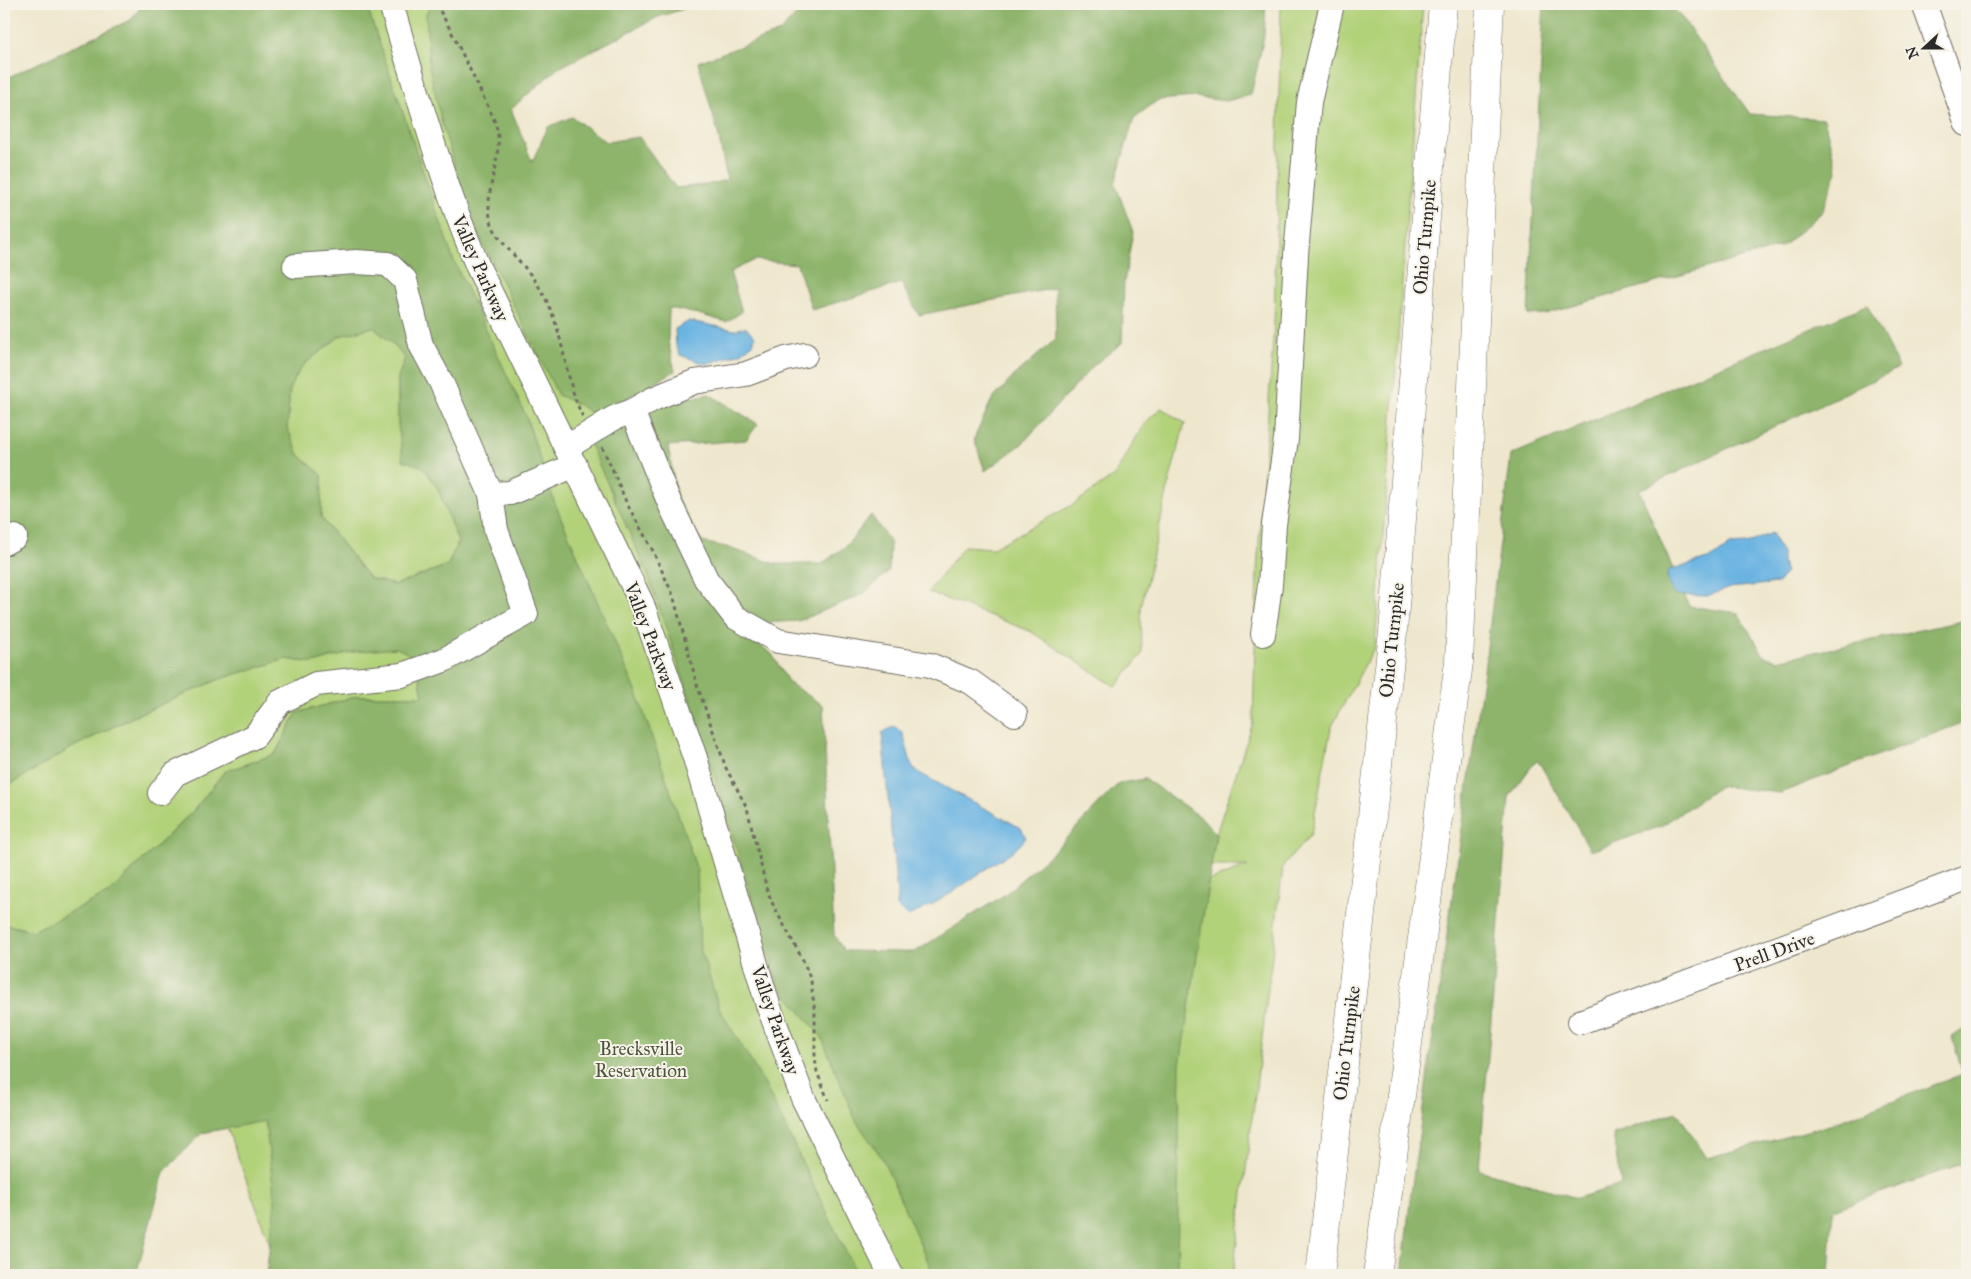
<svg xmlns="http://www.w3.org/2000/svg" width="1971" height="1279" viewBox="0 0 1971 1279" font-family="'IM FELL Great Primer',serif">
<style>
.green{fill:#b2d27a;stroke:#6e7e52}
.forest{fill:#8db46a;stroke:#5c704a;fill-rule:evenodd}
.water{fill:#6ab4e2;stroke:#4a7086}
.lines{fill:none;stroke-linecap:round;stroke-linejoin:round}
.minor-casing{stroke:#706d64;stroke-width:26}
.highway-casing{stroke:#706d64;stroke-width:29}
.path{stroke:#706d64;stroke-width:3;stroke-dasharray:4 4;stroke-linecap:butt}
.minor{stroke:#fff;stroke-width:24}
.highway{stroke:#fff;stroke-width:28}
.labels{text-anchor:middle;stroke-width:4;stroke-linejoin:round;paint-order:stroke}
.street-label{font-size:19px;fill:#2b2b2b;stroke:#f7f3e8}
.park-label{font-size:19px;fill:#4d553f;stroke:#f7f3e8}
</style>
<rect width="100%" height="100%" fill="#f7f3e8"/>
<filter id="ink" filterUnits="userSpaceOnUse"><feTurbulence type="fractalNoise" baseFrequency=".02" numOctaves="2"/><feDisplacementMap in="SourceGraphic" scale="10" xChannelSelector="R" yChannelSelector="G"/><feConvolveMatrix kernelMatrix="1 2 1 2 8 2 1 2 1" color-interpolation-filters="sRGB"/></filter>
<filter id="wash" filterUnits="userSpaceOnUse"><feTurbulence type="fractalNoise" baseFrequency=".0096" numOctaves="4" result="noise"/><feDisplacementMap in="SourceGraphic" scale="20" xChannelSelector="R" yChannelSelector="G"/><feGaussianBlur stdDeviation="1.12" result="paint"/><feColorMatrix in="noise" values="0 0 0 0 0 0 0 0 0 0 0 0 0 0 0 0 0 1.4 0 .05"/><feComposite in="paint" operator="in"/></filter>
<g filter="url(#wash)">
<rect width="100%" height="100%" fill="#efe7cd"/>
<g class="green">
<polygon points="315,4 471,4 856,1015 1248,866 1211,866 1216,834 1253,722 1257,571 1274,327 1281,4 1423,4 1375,646 1331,728 1311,834 1283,866 1233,1275 281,1275 181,1002 630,833"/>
<polygon points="373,327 393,344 405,358 398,378 398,425 438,489 458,542 448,565 395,585 369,578 321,517 322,475 299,455 287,428 290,387 302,366 340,336"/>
<polygon points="1161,408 1185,423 1171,475 1141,608 1142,654 1116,687 1030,631 928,592 964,546 993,548 1074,504 1115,475 1144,424"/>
<polygon points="397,647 416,658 423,696 357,696 297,713 275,754 224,772 195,809 109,893 33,931 4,924 4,788 73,747 139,714 220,679 286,659 313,663 352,652"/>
</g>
<g class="forest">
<path d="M143,4H366L453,259L526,416L555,504L637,693L697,870L700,948L720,1010L764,1083L857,1275H266L275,1202L265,1121L202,1133L164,1172L136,1275H4V924L33,931L109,893L195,809L224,772L275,754L297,713L357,696H423L416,658L397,648L352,652L313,663L286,659L220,679L139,714L73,747L4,788V36L9,77L132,19ZM373,327L393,344L405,358L398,378V425L403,460L423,467L438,489L458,542L448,565L395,585L369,578L321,517L322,475L299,455L287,428L290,387L302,366L340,336Z"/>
<polygon points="431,4 699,4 658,17 557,69 511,109 532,162 548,127 572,117 606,142 639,137 676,188 705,185 727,180 718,133 698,62 780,32 806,4 1266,4 1264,36 1251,95 1226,101 1196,97 1158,100 1134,118 1115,183 1133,232 1124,283 1122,343 1094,365 1022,444 985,471 974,439 991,401 1016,374 1056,339 1055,288 919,315 901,283 812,310 797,264 755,260 730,272 742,312 726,322 698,314 669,308 668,341 675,371 606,410 592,414 581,406 558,395 469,215 441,120 429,66 426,14"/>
<polygon points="1544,4 1667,4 1680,15 1750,114 1824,119 1837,171 1821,213 1783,246 1545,314 1528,315"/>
<polygon points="1867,305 1899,368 1639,490 1689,606 1738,613 1764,656 1777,660 1967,620 1967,721 1780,793 1720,786 1661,826 1591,851 1537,759 1509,797 1479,1170 1577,1198 1621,1185 1613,1134 1677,1112 1707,1158 1826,1126 1963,1074 1952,1037 1967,1027 1967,1162 1833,1210 1829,1275 1402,1275 1410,1200 1484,671 1511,455"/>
<polygon points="709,394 758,424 746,440 668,446 677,499 702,542 726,547 776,564 822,564 848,544 871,515 890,542 889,571 863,594 799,621 759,623 750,638 772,654 789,683 823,705 834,935 844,951 915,952 1004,895 1052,853 1119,783 1145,779 1202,818 1216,834 1180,1065 1177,1275 934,1275 882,1158 856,1121 821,1036 778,985 695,713 648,575 589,442 658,404"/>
</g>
<g class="water">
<polygon points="689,321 735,330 745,327 755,336 753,344 741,353 706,364 680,355 676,346 675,329"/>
<polygon points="1772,533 1782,554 1782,562 1786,572 1778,583 1730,588 1707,596 1674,595 1668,582 1667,571 1714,557 1730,545 1746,544"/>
<path d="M895,726L903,734L912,766L921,774L1021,828L1026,838C1016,851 1003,857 990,866C963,885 938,904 908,916L897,907V894L882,733Z"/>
</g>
</g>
<g filter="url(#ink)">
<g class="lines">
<g class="minor-casing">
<g id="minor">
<path d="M391,4C417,93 442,181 478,267L642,604L695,758L768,1005L803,1098L891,1275"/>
<polyline points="1924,4 1967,124"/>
<polyline points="295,266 356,262 388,264 405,280 421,345 441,382 491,494"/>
<polyline points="632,411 653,399 694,382 746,374 786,359 805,355"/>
<polyline points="566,448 614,418 632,411 670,504 706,579 735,617 778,641 930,665 971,682 1015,714"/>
<polyline points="4,543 15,537"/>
<polyline points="1263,634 1270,585 1274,525 1286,439 1296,255 1309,102 1332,4"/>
<polyline points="160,793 175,774 255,736 280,702 316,684 402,675 444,660 526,614 496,530 491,494 510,493 575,465"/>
<polyline points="1580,1022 1967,878"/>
</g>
</g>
<g class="highway-casing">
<g id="highway">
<polyline points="1320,1275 1393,632 1443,4"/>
<polyline points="1377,1275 1459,662 1490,4"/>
</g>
</g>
<g class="path">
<path d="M436,4C452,31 465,60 479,88C486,104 497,120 498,137C500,166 482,196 492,224C498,241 515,255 526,269C535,280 543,292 548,304C565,340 565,381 583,417"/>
<polyline points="602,447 612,468 627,504 652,549 673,595 698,688 726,768 747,808 767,890 774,907 803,960 811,981 815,1014 815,1057 817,1072 828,1100"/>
</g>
<use href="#minor" class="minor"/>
<use href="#highway" class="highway"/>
</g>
</g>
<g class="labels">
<g class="street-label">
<text transform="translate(1424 237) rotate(-85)" y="7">Ohio Turnpike</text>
<text transform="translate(481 268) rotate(66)" y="7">Valley Parkway</text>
<text transform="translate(651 636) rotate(69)" y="7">Valley Parkway</text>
<text transform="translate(1391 640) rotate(-84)" y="7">Ohio Turnpike</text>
<text transform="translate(1774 951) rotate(-20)" y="7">Prell Drive</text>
<text transform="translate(776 1020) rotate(71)" y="7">Valley Parkway</text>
<text transform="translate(1346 1043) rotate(-83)" y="7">Ohio Turnpike</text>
</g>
<g class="park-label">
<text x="641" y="1055">Brecksville<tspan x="641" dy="22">Reservation</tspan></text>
</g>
</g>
<rect width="1971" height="1279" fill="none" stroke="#f7f3e8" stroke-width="20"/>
<g transform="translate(1924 48) rotate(249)" stroke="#f7f3e8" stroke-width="4" paint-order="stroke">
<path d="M0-4L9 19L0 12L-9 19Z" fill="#2b2b2b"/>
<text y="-8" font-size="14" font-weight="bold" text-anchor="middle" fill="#2b2b2b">N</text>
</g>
</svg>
